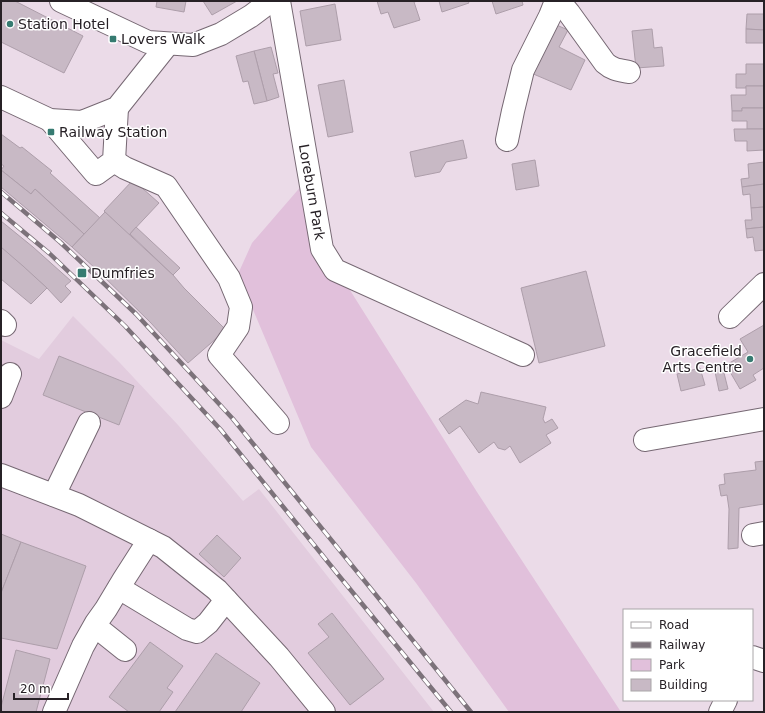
<svg xmlns="http://www.w3.org/2000/svg" width="765" height="713" viewBox="0 0 765 713" font-family="'DejaVu Sans',sans-serif">
<style>
.built{fill:#e2ccde}
.green{fill:#e1c0db}
.building{fill:#c8b9c5;stroke:#ad9eaa}
.lines{fill:none;stroke-linecap:round;stroke-linejoin:round}
.minor-casing{stroke:#766873;stroke-width:24}
.minor{stroke:#fff;stroke-width:22}
.rail-casing{stroke:#7c727a;stroke-width:4.5}
.rail{stroke:#fff;stroke-width:3;stroke-dasharray:9;stroke-linecap:butt}
.poi-dot{fill:#367b71;stroke:#fff;stroke-width:1.5}
.labels{text-anchor:middle;stroke-width:3;stroke-linejoin:round;paint-order:stroke}
.poi-label{font-size:14px;fill:#272126;stroke:#fff;text-anchor:start}
.street-label{font-size:14px;fill:#272126;stroke:#fff}
</style>
<rect width="100%" height="100%" fill="#ebdbe8"/>
<polygon class="built" points="73,316 120,363 178,425 243,501 259,489 434,712 1,712 1,340 39,359"/>
<polygon class="green" points="303,184 348,287 477,492 621,712 509,712 416,583 311,447 238,274 252,243"/>
<g class="building">
<polygon points="1,1 15,1 83,36 64,73 1,42"/>
<polygon points="157,1 186,1 184,12 156,7"/>
<polygon points="203,1 237,1 212,15"/>
<polygon points="377,1 418,1 414,2 420,20 394,28 388,12 381,14"/>
<polygon points="439,1 468,1 469,3 442,12"/>
<polygon points="492,1 522,1 523,5 496,14"/>
<polygon points="335,4 341,40 306,46 300,11"/>
<polygon points="747,14 764,14 764,30 746,29"/>
<polygon points="552,23 568,30 559,47 585,60 571,90 531,73"/>
<polygon points="652,29 654,48 662,47 664,66 636,68 632,31"/>
<polygon points="746,29 764,30 764,43 746,43"/>
<polygon points="271,47 278,73 273,74 279,97 267,101 254,51"/>
<polygon points="254,51 267,101 254,104 248,81 243,82 236,56"/>
<polygon points="746,64 764,64 764,86 746,86 746,88 736,88 736,74 746,74"/>
<polygon points="344,80 353,132 328,137 318,85"/>
<polygon points="746,86 764,86 764,108 742,108 742,111 732,111 731,95 746,95"/>
<polygon points="742,108 764,108 764,129 747,129 747,121 732,121 732,111 742,111"/>
<polygon points="734,129 764,129 764,150 747,151 747,141 735,141"/>
<polygon points="1,134 20,148 22,147 52,171 50,173 100,218 84,234 35,189 31,194 1,170 4,166 1,164"/>
<polygon points="463,140 467,158 446,162 440,172 415,177 410,152"/>
<polygon points="535,160 539,186 516,190 512,164"/>
<polygon points="764,162 764,184 742,187 741,179 749,178 748,164"/>
<polygon points="1,170 31,194 35,189 84,234 72,247 1,187"/>
<polygon points="133,180 159,203 129,235 104,211"/>
<polygon points="764,184 764,207 751,208 750,194 743,195 742,187"/>
<polygon points="764,207 764,227 746,229 745,220 752,220 751,208"/>
<polygon points="105,212 173,275 184,288 226,330 188,363 150,322 96,269 72,247"/>
<polygon points="1,221 33,247 71,281 65,286 71,292 61,303 47,288 1,248"/>
<polygon points="136,227 180,268 173,275 130,234"/>
<polygon points="764,227 764,250 755,251 753,237 747,238 746,229"/>
<polygon points="1,247 23,266 47,288 31,304 1,279"/>
<polygon points="586,271 605,346 539,363 521,288"/>
<polygon points="764,325 764,368 753,375 756,380 740,389 726,365 748,352 740,339"/>
<polygon points="59,356 134,386 119,425 43,395"/>
<polygon points="722,365 728,389 719,391 714,367"/>
<polygon points="700,368 705,385 681,391 677,374"/>
<polygon points="481,392 546,407 543,419 545,423 552,419 558,428 546,435 551,443 520,463 510,446 505,450 498,448 494,442 479,453 460,426 449,434 439,419 466,400 478,404"/>
<polygon points="764,461 764,504 739,508 738,548 728,549 729,509 727,495 721,496 719,485 725,484 724,474 756,470 755,462"/>
<polygon points="1,534 21,542 1,593"/>
<polygon points="217,535 241,558 224,577 199,554"/>
<polygon points="21,542 86,566 57,649 1,638 1,593"/>
<polygon points="332,613 384,679 350,705 308,653 329,637 318,624"/>
<polygon points="150,642 183,666 167,688 173,692 159,712 129,712 109,697"/>
<polygon points="16,650 50,659 36,712 1,712 1,707"/>
<polygon points="216,653 260,683 241,712 175,712"/>
</g>
<g class="lines">
<g class="minor-casing">
<g id="minor">
<polyline points="61,1 148,42 193,45 221,34 251,16 271,1"/>
<polyline points="279,1 322,249 335,270 523,355"/>
<path d="M559,1L569,13L605,63C613,70 619,70 629,72"/>
<polyline points="1,97 50,120 82,122 117,108 168,44"/>
<polyline points="50,120 96,174 114,161 117,108"/>
<polyline points="507,140 513,111 523,70 550,16 556,1"/>
<polyline points="114,161 125,168 166,186 229,278 241,307 238,327 219,355 278,423"/>
<polyline points="730,317 764,284"/>
<polyline points="1,321 5,325"/>
<polyline points="1,397 10,374"/>
<polyline points="645,440 764,419"/>
<polyline points="1,475 79,505 163,547 217,590 279,657 324,712"/>
<polyline points="54,495 89,423"/>
<polyline points="753,535 764,533"/>
<polyline points="119,588 187,629 197,632 208,623 226,600"/>
<polyline points="95,626 125,650"/>
<polyline points="752,657 764,661"/>
<polyline points="54,712 83,646 96,623 106,609 124,579 149,540"/>
<polyline points="720,712 726,700"/>
</g>
</g>
<use href="#minor" class="minor"/>
<g class="rail-casing">
<g id="rail">
<polyline points="1,192 60,242 136,314 233,419 471,712"/>
<polyline points="1,213 49,253 125,326 221,430 340,577 451,712"/>
</g>
</g>
<use href="#rail" class="rail"/>
</g>
<g class="poi-dot">
<circle cx="10" cy="24" r="4"/>
<rect x="109" y="35" width="8" height="8" rx="2"/>
<rect x="47" y="128" width="8" height="8" rx="2"/>
<rect x="77" y="268" width="10" height="10" rx="2"/>
<circle cx="750" cy="359" r="4"/>
</g>
<g class="labels">
<g class="poi-label">
<text x="18" y="29">Station Hotel</text>
<text x="121" y="44">Lovers Walk</text>
<text x="59" y="137">Railway Station</text>
<text x="91" y="278">Dumfries</text>
<text x="742" y="356" text-anchor="end">Gracefield<tspan x="742" dy="16">Arts Centre</tspan></text>
</g>
<g class="street-label">
<text transform="translate(312 192) rotate(80)" y="5">Loreburn Park</text>
</g>
</g>
<rect width="765" height="713" fill="none" stroke="#272126" stroke-width="4"/>
<rect x="623" y="609" width="130" height="92" fill="#ffffff" stroke="#a9a6a8"/>
<rect x="631" y="622" width="20" height="6" fill="#ffffff" stroke="#a9a6a8"/>
<text x="659" y="629" font-size="12" fill="#272126">Road</text>
<rect x="631" y="642" width="20" height="6" fill="#7c727a" stroke="#a9a6a8"/>
<text x="659" y="649" font-size="12" fill="#272126">Railway</text>
<rect x="631" y="659" width="20" height="12" fill="#e1c0db" stroke="#a9a6a8"/>
<text x="659" y="669" font-size="12" fill="#272126">Park</text>
<rect x="631" y="679" width="20" height="12" fill="#c8b9c5" stroke="#a9a6a8"/>
<text x="659" y="689" font-size="12" fill="#272126">Building</text>
<path d="M14 693v6h54v-6" fill="none" stroke="#272126" stroke-width="2"/>
<text x="20" y="693" font-size="12" fill="#272126" stroke="#ffffff" stroke-width="3" paint-order="stroke">20 m</text>
</svg>
